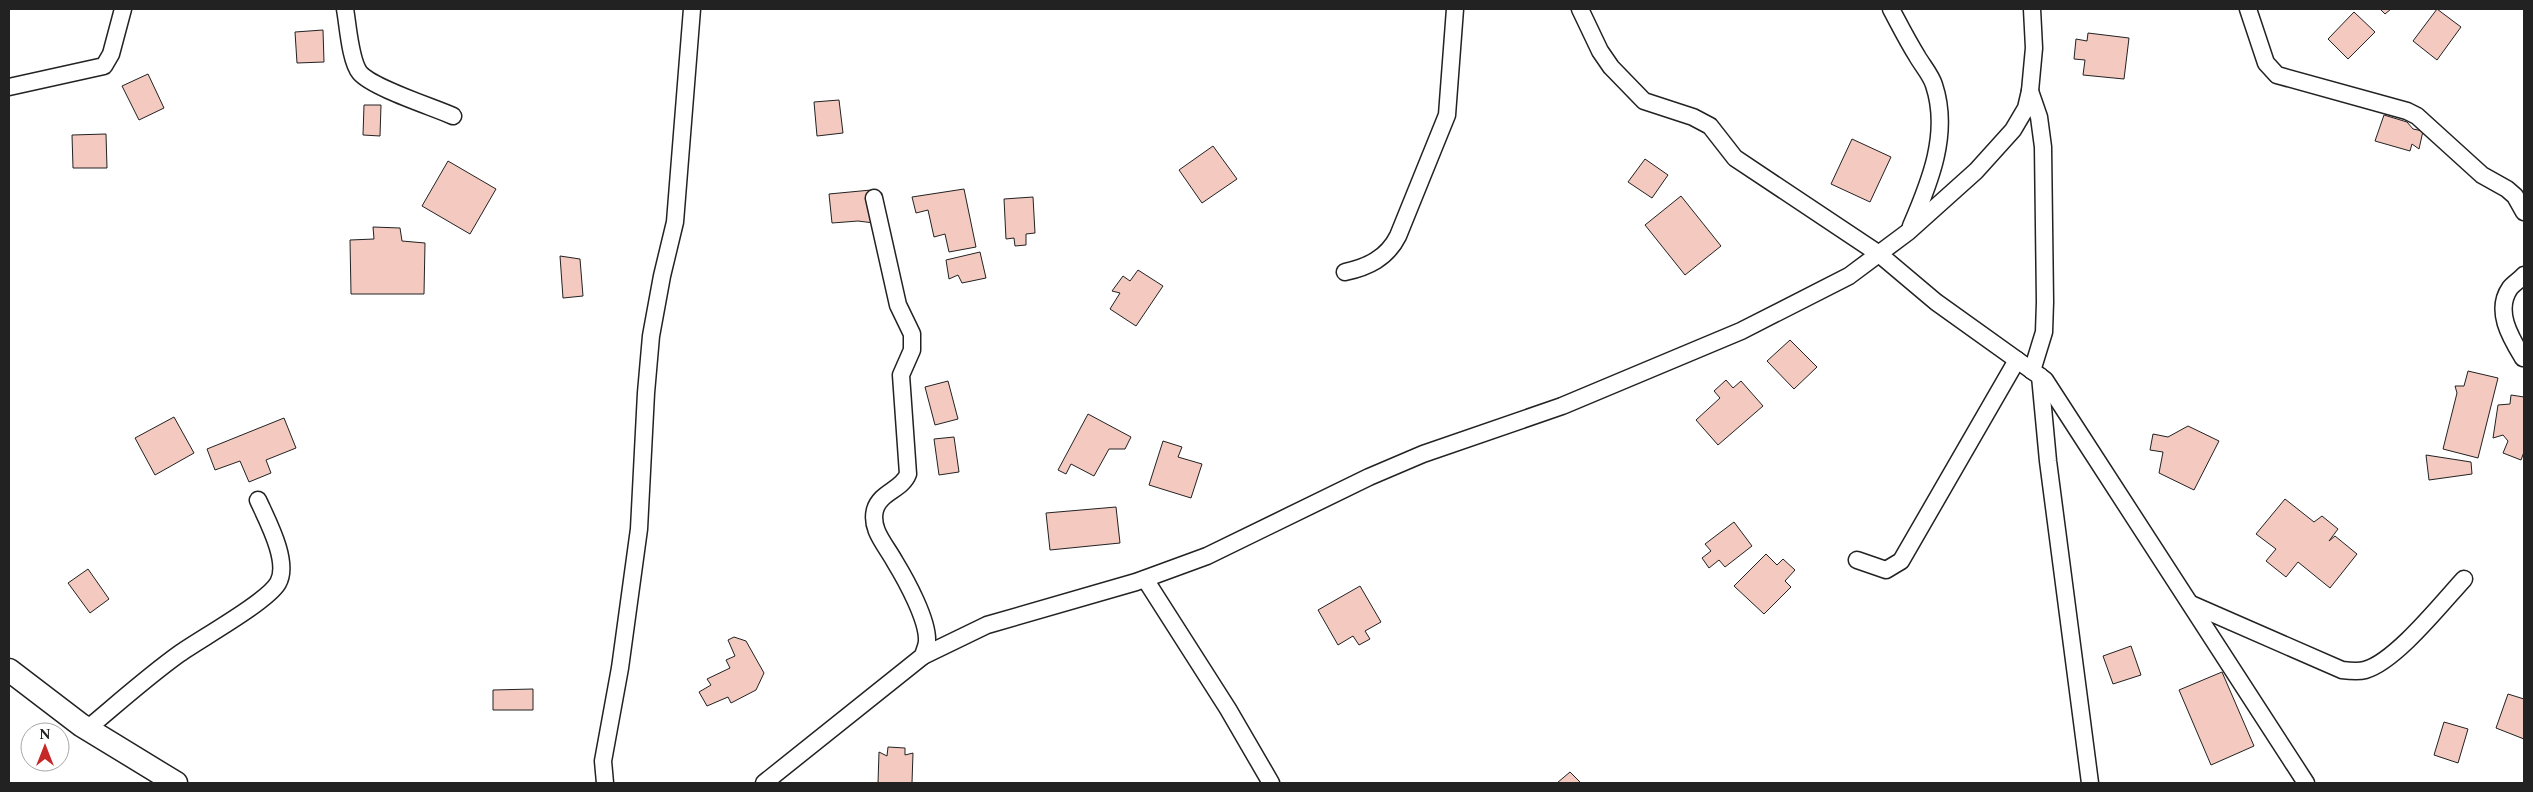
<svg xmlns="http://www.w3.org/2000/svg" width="2533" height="792" viewBox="0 0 2533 792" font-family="Spectral,serif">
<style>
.building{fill:#f3c9c0;stroke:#222}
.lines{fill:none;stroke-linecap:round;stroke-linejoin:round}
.street-casing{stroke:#222;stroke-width:19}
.secondary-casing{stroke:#222;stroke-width:25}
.street{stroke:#fff;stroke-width:16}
.secondary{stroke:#fff;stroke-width:22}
</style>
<rect width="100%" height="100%" fill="#fff"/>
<g class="building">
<polygon points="2380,9 2391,9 2385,14"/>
<polygon points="2437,9 2461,27 2437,60 2413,41"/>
<polygon points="2354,12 2375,32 2348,59 2328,39"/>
<polygon points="323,30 324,62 297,63 295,32"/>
<polygon points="2088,33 2129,38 2124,79 2083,75 2085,60 2074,59 2076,39 2087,41"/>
<polygon points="148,74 164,108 139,120 122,86"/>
<polygon points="839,100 843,133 817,136 814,102"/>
<polygon points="364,105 381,105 380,136 363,135"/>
<polygon points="2384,115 2407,122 2413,129 2423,131 2419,149 2412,144 2410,151 2375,141"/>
<polygon points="106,134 107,168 73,168 72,135"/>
<polygon points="1852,139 1891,157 1870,202 1831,184"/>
<polygon points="1213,146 1237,179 1202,203 1179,170"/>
<polygon points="1645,159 1668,175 1652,198 1628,182"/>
<polygon points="448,161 496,189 470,234 422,206"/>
<polygon points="964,189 976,247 949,252 945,234 934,237 928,210 916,213 912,197"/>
<polygon points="871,190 874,223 858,221 832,223 829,194"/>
<polygon points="1681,196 1721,246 1685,275 1645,225"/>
<polygon points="1033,197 1035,233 1026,234 1026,245 1015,246 1014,238 1006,239 1004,199"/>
<polygon points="373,227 400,228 402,241 425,243 424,294 351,294 350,240 374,239"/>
<polygon points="980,252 986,278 962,283 958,275 949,279 946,260"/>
<polygon points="560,256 580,259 583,296 563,298"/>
<polygon points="1138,270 1163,286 1136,326 1110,309 1120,293 1112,291 1123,276 1130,281"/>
<polygon points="1790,340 1817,367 1794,389 1767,361"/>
<polygon points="2468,371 2498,378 2478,458 2443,449 2457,393 2455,386 2464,386"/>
<polygon points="1726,380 1733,388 1741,381 1763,406 1718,445 1696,420 1720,398 1714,391"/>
<polygon points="948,381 958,419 935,425 925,387"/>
<polygon points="2511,395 2524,397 2524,452 2521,460 2503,453 2508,441 2503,435 2493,438 2498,405 2510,404"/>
<polygon points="1088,414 1131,437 1125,449 1109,449 1094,476 1071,464 1066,474 1058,470"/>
<polygon points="174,417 194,453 155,475 135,438"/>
<polygon points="284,418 296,448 266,460 271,473 249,482 240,461 215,470 207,449"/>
<polygon points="2188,426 2219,441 2194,490 2159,473 2163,452 2150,450 2153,434 2168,437"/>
<polygon points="954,437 959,472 939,475 934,439"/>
<polygon points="1163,441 1182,447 1178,457 1202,464 1191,498 1149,485"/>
<polygon points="2426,455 2471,462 2472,474 2429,480"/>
<polygon points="2285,499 2314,522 2322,516 2338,529 2329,541 2335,536 2357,554 2330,588 2298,562 2286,577 2266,561 2276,549 2256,534"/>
<polygon points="1116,507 1120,543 1050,550 1046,513"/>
<polygon points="1734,522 1752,546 1725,567 1719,560 1709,568 1702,558 1711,551 1705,544"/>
<polygon points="1766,554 1777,565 1783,559 1795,570 1785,581 1791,587 1764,614 1734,586"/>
<polygon points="88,569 109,599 90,613 68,583"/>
<polygon points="1360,586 1381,622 1365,631 1370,639 1359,645 1353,636 1338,645 1318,610"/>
<polygon points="734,637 746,641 764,673 756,690 731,703 728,697 707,706 699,692 711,685 707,679 730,668 726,660 735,656 728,640"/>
<polygon points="2131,646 2141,675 2113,684 2103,656"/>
<polygon points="2222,672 2254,746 2211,765 2179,690"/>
<polygon points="533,689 533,710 493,710 493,690"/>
<polygon points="2508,694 2524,699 2524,739 2496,728"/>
<polygon points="2444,722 2468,729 2458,763 2434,755"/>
<polygon points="888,747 905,748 905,755 913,753 912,783 878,783 879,752 887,756"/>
<polygon points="1570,772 1581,783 1557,783"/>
</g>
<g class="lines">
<g class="street-casing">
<g id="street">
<path d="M345,9C348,25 350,61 360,73C373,88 433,107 453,116"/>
<polyline points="1580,9 1600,51 1611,67 1644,101 1693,117 1710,126 1735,158 1879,254 1936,302 2045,380 2306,783"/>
<path d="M1891,9C1899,24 1907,40 1917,56C1922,65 1931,75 1934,85C1950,133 1930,182 1911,226"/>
<polyline points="2248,9 2266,63 2277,75 2407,111 2417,116 2482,175 2507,189 2515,196 2524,212"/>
<polyline points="9,87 104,66 111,54 123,9"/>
<polyline points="2030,91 2039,117 2043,147 2045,302 2044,332 2032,371"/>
<path d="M1345,272C1368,267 1387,258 1398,236L1447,115L1455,9"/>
<path d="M2523,358C2511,338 2494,311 2510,288C2514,283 2520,280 2524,275"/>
<polyline points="2040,376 2048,461 2090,783"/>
<polyline points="1857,560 1886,570 1901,561 2017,360"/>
<polyline points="1145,579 1228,709 1271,783"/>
<path d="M2191,604L2342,670C2350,671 2358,672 2365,670C2395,662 2441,604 2464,579"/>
<polyline points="923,656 987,625 1136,582 1207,556 1369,477 1423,454 1562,406 1741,331 1849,276 1908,232 1976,171 2013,130 2026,108 2030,91 2034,48 2032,9"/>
<path d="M87,729C117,704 147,677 179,654C200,639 267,602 278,583C290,562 267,520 258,500"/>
<polyline points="605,783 603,761 620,668 639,529 646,393 651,336 662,276 675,222 692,9"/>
<path d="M764,783L923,656C924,651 927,646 927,641C928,620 906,580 895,562C886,545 870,530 875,510C880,492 902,490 908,474L901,375L912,350V334L898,305L874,198"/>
</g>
</g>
<g class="secondary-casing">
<polyline id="secondary" points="9,670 81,725 176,783"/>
</g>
<use href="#street" class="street"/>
<use href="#secondary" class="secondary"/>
</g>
<rect width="2533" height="792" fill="none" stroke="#222222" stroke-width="20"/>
<g transform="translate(45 747)"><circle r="24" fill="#ffffff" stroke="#a7a7a7"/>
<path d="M0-4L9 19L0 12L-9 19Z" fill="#c62828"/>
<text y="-8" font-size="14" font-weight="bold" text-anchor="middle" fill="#222222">N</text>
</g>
</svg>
